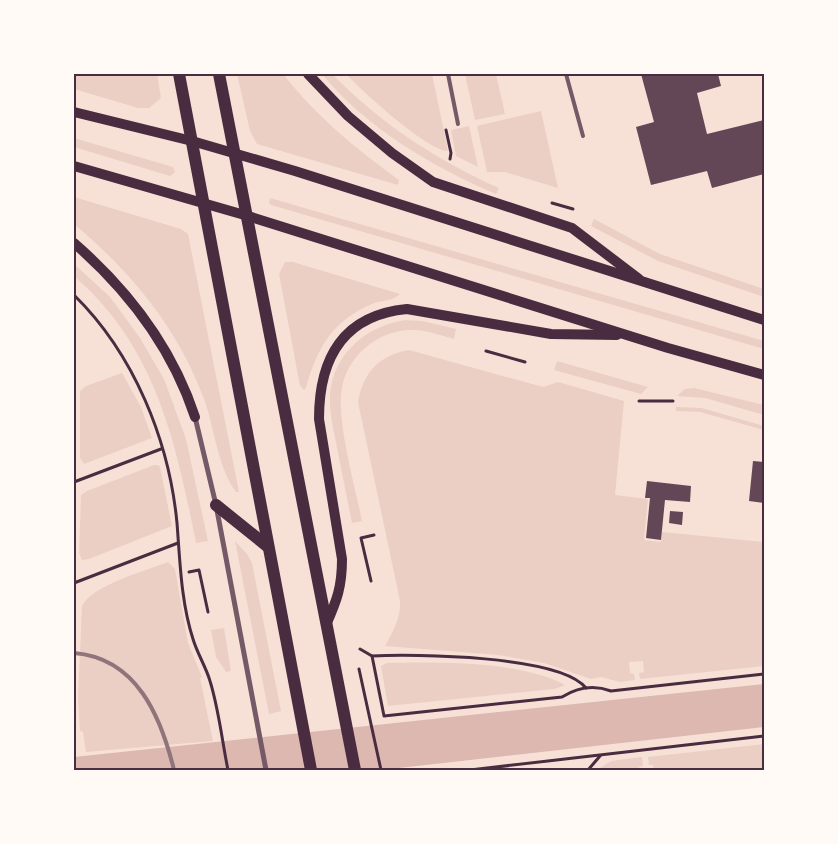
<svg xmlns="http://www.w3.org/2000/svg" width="838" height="844" viewBox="0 0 838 844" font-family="'Source Sans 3',sans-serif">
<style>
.green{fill:#ebcfc5}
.water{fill:#dcb8b0}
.building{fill:#644757}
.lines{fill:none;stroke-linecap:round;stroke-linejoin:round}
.path{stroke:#4a2c40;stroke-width:3}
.service{stroke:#755966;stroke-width:4}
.minor{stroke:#755966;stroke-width:5}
.secondary{stroke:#4a2c40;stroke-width:10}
.primary{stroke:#4a2c40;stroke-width:12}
.rail{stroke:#8f747c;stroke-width:4}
.neatline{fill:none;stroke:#4a2c40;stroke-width:2}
</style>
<rect width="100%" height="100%" fill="#f7e1d7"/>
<g class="green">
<polygon points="74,74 157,74 161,98 149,108 138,108 74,89"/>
<path d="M237,74H283C316,116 356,149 399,180L398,185L257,144L250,131Z"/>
<path d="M322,74H332C380,123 436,160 499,188L496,194C434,168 365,127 322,74Z"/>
<path d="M346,74H432L448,151C428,152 361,90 346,74Z"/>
<polygon points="465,74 496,74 505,114 475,120"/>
<polygon points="541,111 558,188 505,172 487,172 477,126"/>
<polygon points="469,126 478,167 456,156 451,130"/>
<polygon points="74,138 173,167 175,172 170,176 74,147"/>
<path d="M74,197L181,229L188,234L239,492H236C217,466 215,429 204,399C178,328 131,272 74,224Z"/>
<polygon points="270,198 764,341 764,349 271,205 269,203"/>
<polygon points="594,219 660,254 764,289 764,297 658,261 591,226"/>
<path d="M285,262H293L400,294C393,301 382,300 372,304C332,321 317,348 306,388L304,390L300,386L279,274Z"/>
<path d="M74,264L110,297L140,338L164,379L186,439L208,541L196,543C176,442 156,347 74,276Z"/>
<path d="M405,320L423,321L456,329L454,339C440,335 426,330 412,330C376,330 343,359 341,396C339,430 355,486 362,521L352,523C347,498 342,473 337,448C334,431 329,413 330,395C333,354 366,326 405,320Z"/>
<path d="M409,350L543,387L558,382L624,401L615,495L648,499L644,540L661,542L662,532L764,542V666L640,679L639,673L644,672L643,661L629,662L630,673L634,674L635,680L620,682L601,677L591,679L544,663L498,655L385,646C393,631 401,618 400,601L358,402C363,373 379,355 409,350Z"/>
<polygon points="557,361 648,387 641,394 554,370"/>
<polygon points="122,373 141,407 152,438 84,464 80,458 80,391 86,386"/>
<polygon points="694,388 764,405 764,415 705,398 677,396 685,389"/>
<polygon points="676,407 702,408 764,426 764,430 700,412 676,411"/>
<polygon points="154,465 158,465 160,467 172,526 89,559 82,560 79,553 81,495 87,491"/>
<polygon points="235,541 247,554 252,563 281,711 269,714"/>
<path d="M168,562L175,569L188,643L202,677L200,678L213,741L86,752L83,732L80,731L78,697L82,606C92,585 146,571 168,562Z"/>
<polygon points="224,628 231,671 226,672 216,657 211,630"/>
<path d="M387,663C435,662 523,661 565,685L555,689L388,706L381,666Z"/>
<polygon points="764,744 764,770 654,770 653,765 649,765 648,757"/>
<polygon points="642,757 643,766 639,767 640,770 597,770 611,761"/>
</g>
<polygon class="water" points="764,684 764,727 381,770 74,770 74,757"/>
<g class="building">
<polygon points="641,74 718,74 721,86 697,93 707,134 764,120 764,174 712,188 707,171 651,185 636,127 654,122"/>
<polygon points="753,461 764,462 764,503 749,501"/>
<polygon points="647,481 691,486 690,502 665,500 661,540 646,538 650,498 645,498"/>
<polygon points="670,511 683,512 682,525 669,523"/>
</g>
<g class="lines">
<g class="path">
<polyline points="446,130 451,153 450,159"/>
<polyline points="552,203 573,209"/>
<path d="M74,295C134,354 169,440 177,523C180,561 181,602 193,639C197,653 206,667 210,681C219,710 222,741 228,770"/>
<polyline points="486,351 525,362"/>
<polyline points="639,401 673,401"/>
<polyline points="74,482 161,449"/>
<polyline points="189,572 199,570 208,612"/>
<polyline points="371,581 361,538 374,535"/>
<polyline points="74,583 178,543"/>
<path d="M360,649L372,656L384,716L562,697C578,687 595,685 611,691L764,674"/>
<path d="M372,656C414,654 560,655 586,688"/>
<polyline points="359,669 381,770"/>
<polyline points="470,770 764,736"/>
<polyline points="588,770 600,756"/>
</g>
<g class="service">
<polyline points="448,74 458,124"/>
<polyline points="566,74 583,136"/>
</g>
<polyline class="minor" points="195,417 216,505 266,770"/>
<g class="secondary">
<polyline points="308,74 348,116 392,153 433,182 572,228 639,279"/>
<polyline points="74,112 192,141 295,171 764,320"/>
<polyline points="74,166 248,216 668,348 764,375"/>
<path d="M74,243C129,291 172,347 195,417"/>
<path d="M326,625C337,600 342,587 342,559L319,419C319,358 343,315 407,309L551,334L617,335"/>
</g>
<g class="primary">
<polyline points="179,74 311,770"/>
<polyline points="219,74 355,770"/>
<polyline points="216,505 267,546"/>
</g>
<path class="rail" d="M74,653C137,658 161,717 174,770"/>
</g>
<rect width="838" height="844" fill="none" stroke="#fffaf5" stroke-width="150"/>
<rect x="75" y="75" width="688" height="694" class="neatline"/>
</svg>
